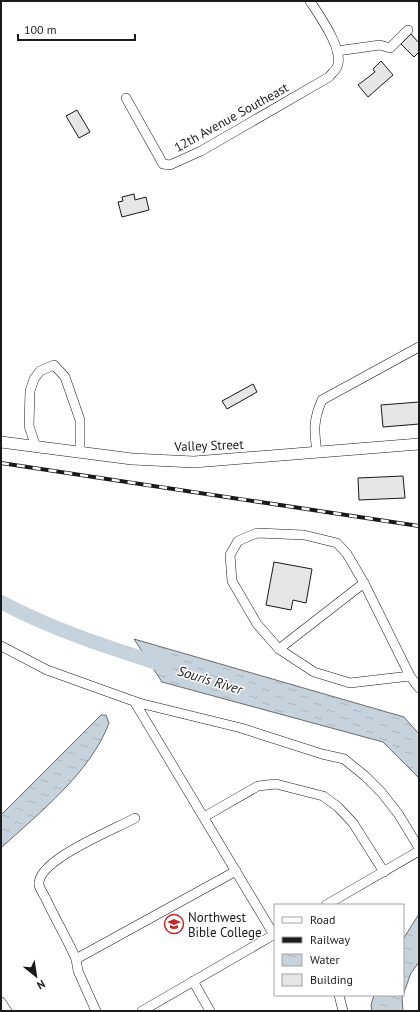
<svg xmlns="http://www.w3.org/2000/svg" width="420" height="1012" viewBox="0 0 420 1012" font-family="'PT Sans',sans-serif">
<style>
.water{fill:url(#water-ripples);stroke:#6a6a6a}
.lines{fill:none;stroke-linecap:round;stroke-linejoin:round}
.river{stroke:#c6d2dc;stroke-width:14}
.building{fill:#e6e6e6;stroke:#1a1a1a}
.minor-casing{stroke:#1a1a1a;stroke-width:10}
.major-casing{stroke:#1a1a1a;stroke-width:12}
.minor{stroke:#fff;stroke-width:9}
.major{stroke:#fff;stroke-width:11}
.rail-casing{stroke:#1a1a1a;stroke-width:4}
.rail{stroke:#fff;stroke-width:2.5;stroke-dasharray:8;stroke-linecap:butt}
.labels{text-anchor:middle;stroke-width:3;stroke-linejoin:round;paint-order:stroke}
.street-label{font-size:13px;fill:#1a1a1a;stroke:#fff}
.poi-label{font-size:13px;fill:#1a1a1a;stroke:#fff;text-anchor:start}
.water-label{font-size:14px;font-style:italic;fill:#1a1a1a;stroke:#fff}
</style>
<defs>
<pattern id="water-ripples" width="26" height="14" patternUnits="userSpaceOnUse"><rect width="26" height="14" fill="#c6d2dc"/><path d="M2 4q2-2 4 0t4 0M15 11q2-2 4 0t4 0" fill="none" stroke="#aab4bc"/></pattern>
</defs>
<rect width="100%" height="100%" fill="#fff"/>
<g class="water">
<polygon points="134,639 404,717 419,734 419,778 383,742 162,682"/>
<path d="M101,715H106L109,723C91,772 39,813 1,848V815Z"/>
<polygon points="419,914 419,962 411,973 402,998 403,1011 372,1011 371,1005 374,995 403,995 403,939"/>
</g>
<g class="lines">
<path class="river" d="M1,602C53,630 110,648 166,666"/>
</g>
<g class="building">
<polygon points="411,34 419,43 419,52 414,57 401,44"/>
<polygon points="381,61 393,75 368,97 358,85 375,72 373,69"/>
<polygon points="77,110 90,132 79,138 66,116"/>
<polygon points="134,194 135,200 146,197 149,210 122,217 118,202 123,201 122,197"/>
<polygon points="253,384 257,392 227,409 222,401"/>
<polygon points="419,402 419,424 383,427 381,405"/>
<polygon points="403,476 405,498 359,500 358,478"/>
<polygon points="274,562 312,569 306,603 293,600 291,610 266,605"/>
</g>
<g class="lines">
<g class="minor-casing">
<g id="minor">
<polyline points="337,51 380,45 390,48 408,30"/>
<path d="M126,98L163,164L170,165L201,151L329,77C331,74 336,70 337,67C345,51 319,15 310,1"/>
<polyline points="36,447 29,426 30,391 34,379 40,371 54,365 65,377 80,420 80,452"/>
<path d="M317,452C314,431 313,420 322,400L419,347"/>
<polyline points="1,646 47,670 139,703 241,728 322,754 344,759 365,776 382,793 399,815 419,848"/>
<polyline points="279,649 364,583"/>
<polyline points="410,676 350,683 314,672 279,649 257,624 232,581 230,555 238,541 257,533 304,535 337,543 347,554 364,583 410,676 419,688"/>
<polyline points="134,701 274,935"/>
<polyline points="204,817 258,786 276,784 323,796 338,807 353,823 384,872"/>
<polyline points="326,905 419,851"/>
<path d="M76,959C67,938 55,919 46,899C44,895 40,889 39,885C36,860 116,829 135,818"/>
<polyline points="193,981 210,1011"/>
<polyline points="339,995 343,1011"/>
<polyline points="1,1002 7,1011"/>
<polyline points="96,1011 78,971 76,959 236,871"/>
<polyline points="142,1011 275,934"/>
</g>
</g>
<g class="major-casing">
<polyline id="major" points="1,442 132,459 194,462 419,444"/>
</g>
<use href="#minor" class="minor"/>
<use href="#major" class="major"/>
<g class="rail-casing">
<polyline id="rail" points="1,463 419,526"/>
</g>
<use href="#rail" class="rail"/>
</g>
<defs>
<g id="school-ring" transform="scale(1)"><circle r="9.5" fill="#fff" stroke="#c62828" stroke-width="1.5"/><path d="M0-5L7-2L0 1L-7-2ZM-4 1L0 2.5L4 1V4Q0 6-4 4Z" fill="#c62828"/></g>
</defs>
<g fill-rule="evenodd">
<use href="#school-ring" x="174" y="924"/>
</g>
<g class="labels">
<g class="street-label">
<text transform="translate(231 117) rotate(-29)" y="5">12th Avenue Southeast</text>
<text transform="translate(209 445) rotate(-2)" y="5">Valley Street</text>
</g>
<g class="poi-label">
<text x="188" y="922">Northwest<tspan x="188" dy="15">Bible College</tspan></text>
</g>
<g class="water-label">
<text transform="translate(210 680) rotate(17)" y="5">Souris River</text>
</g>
</g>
<rect width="420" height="1012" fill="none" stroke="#1a1a1a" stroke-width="4"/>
<rect x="274" y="904" width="130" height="92" fill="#ffffff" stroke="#a3a3a3"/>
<rect x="282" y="917" width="20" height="6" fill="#ffffff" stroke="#a3a3a3"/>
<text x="310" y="924" font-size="12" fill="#1a1a1a">Road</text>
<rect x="282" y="937" width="20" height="6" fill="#1a1a1a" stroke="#a3a3a3"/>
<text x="310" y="944" font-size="12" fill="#1a1a1a">Railway</text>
<rect x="282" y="954" width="20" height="12" fill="url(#water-ripples)" stroke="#a3a3a3"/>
<text x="310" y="964" font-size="12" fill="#1a1a1a">Water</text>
<rect x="282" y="974" width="20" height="12" fill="#e6e6e6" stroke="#a3a3a3"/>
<text x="310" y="984" font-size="12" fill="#1a1a1a">Building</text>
<g transform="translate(36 976) rotate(150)" stroke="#ffffff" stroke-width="3" paint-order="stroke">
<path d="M0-3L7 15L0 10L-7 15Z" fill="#1a1a1a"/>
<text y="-6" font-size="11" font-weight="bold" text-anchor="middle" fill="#1a1a1a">N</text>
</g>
<path d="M18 34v6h117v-6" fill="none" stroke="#1a1a1a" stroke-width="2"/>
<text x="24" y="34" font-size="12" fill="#1a1a1a" stroke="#ffffff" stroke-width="3" paint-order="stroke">100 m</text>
</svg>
